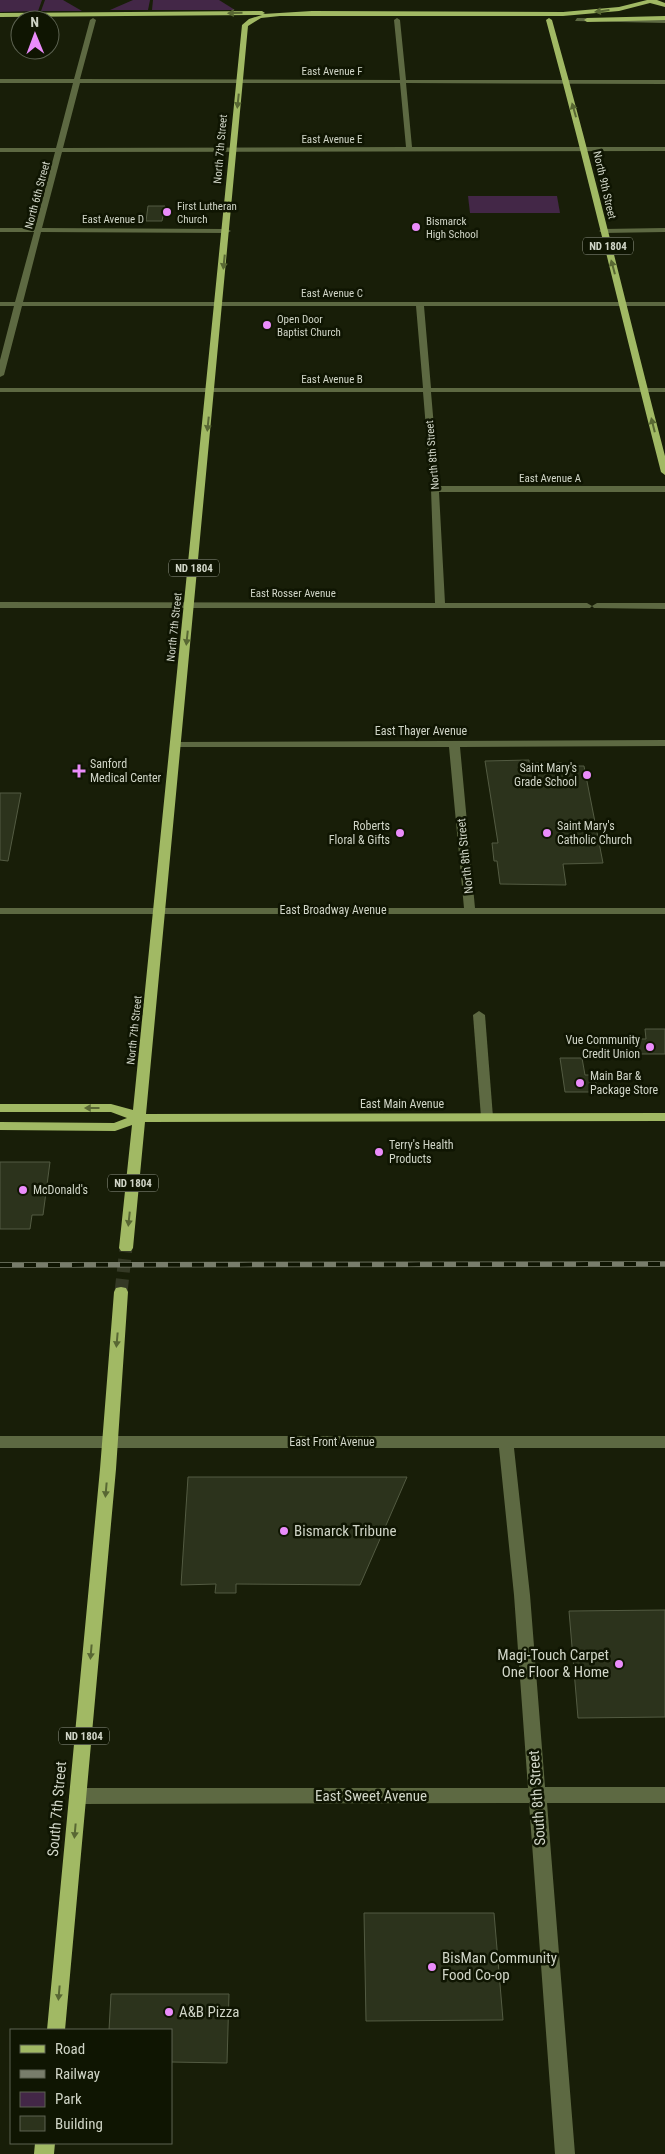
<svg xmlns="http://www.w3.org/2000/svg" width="665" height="2154" viewBox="0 0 665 2154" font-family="'Roboto Condensed',sans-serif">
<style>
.green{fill:#432747}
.building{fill:#2c331c;stroke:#535b42}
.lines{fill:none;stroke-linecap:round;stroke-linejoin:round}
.major-tunnel{stroke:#343925;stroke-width:13;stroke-dasharray:13 7;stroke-linecap:butt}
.minor{fill:#5d6942;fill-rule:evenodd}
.major{fill:#a1b964;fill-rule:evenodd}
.rail-casing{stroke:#787d6b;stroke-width:5.5}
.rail{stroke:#0f1502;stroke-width:4;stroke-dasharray:12;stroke-linecap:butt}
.oneway{fill:#586733}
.poi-dot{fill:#eb8cfb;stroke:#0f1502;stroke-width:2}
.labels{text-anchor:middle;stroke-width:5;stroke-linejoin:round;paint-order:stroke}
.far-street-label{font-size:11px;fill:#d0d5c7;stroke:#0f1502}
.far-poi-label{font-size:11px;fill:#d0d5c7;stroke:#0f1502;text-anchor:start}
.shield{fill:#0f1502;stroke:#969b8c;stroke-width:1}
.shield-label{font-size:11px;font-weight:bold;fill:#d0d5c7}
.street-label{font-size:12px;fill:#d0d5c7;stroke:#0f1502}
.poi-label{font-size:12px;fill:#d0d5c7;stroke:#0f1502;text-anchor:start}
.near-poi-label{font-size:15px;fill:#d0d5c7;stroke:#0f1502;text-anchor:start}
.near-street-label{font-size:15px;fill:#d0d5c7;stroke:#0f1502}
</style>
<rect width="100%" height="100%" fill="#181e08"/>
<g class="green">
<polygon points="0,0 42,0 38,11 0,12"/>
<polygon points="45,0 63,0 82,11 41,11"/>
<polygon points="133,0 150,0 148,10 110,10"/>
<polygon points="153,0 219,0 235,10 152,10"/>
<polygon points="468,196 557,196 560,213 470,213"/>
</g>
<g class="building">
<polygon points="148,206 165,206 162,221 146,221"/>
<polygon points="529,760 529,763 562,763 563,766 584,766 603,863 563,864 566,885 500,884 497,861 494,861 492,843 498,843 485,761"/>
<polygon points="0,793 21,793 8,861 0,860"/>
<polygon points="645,1029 665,1029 665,1054 636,1054 633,1039 646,1039"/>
<polygon points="560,1058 582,1058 585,1075 595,1075 597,1092 565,1092"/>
<polygon points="0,1162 50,1162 43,1215 32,1215 30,1229 0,1229"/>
<polygon points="188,1477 407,1477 360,1585 236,1584 236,1593 215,1593 216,1584 181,1585"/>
<polygon points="665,1610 665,1717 578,1718 569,1611"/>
<polygon points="364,1913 494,1913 503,2020 366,2021"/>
<polygon points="111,1994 229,1994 227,2063 171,2062 171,2030 109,2030"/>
</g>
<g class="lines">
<polyline class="major-tunnel" points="121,1292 126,1248"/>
<g class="minor">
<path d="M93,18L96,20L80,79L400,80L394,20L397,18L400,20L406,80H665V84L406,83L412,147H665V151L62,152L42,228L227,229L231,231L227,233L41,232L23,302H665V306H424L431,388H665V392H431L439,486H665V492H439L445,603H587L592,606L590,608H0V602L435,603L431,489L423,392H0V388H423L416,306H22L4,375L0,377V360L14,306H0V302H15L34,232H0V228H35L55,152H0V148H56L73,83H0V79H74L90,20ZM80,83H400L406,147L63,148Z"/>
<polygon points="577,18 665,19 665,23 575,21"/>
<polygon points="665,228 665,232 603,233 599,231 603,229"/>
<polygon points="597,603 665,603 665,609 594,608 592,606"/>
<polygon points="665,740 665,746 460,747 475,908 665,908 665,914 0,914 0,908 464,908 449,747 177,747 173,746 172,744 173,742"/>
<polygon points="479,1011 485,1015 493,1117 487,1121 481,1117 473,1015"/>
<polygon points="0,1436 665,1436 665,1448 514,1448 530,1595 545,1787 665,1787 665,1803 547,1803 575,2154 555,2154 529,1803 78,1804 72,1801 69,1796 72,1791 78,1788 528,1788 514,1595 499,1448 0,1448"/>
</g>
<g class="major">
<polygon points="647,0 657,0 665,3 665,7 650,3 619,11 563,16 280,16 261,18 248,26 146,1114 665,1113 665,1121 145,1122 133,1248 131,1251 121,1251 119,1248 132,1125 115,1131 0,1130 0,1122 114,1123 127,1118 111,1112 0,1112 0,1104 111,1104 133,1110 242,25 249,19 262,15 0,17 0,13 262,11 265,13 263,14 312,11 563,12 619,7"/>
<polygon points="665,16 665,20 587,22 584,20 587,18"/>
<path d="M549,18L552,20C593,164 627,310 665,456V475L661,472C622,321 587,170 546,20Z"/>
<polygon points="121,1287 126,1288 128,1292 116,1469 65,2030 47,2030 100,1469 114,1292 116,1288"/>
<polygon points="35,2143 55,2143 54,2154 34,2154"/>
</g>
<g class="rail-casing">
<polyline id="rail" points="0,1265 665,1264"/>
</g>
<use href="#rail" class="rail"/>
</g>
<defs><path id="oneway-solid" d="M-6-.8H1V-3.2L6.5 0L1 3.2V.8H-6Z" transform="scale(1.25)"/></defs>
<g class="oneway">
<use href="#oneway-solid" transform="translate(602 11) rotate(173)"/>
<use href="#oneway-solid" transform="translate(235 13) rotate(179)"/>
<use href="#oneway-solid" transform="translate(238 101) rotate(96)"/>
<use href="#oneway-solid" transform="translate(574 110) rotate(-106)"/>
<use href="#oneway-solid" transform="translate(224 262) rotate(96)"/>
<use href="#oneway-solid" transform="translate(613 267) rotate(-105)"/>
<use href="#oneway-solid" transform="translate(208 424) rotate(96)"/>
<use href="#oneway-solid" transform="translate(653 425) rotate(-104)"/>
<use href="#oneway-solid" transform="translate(187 638) rotate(96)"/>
<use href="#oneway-solid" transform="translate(92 1108) rotate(180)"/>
<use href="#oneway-solid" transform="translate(129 1219) rotate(96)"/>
<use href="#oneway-solid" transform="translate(117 1340) rotate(95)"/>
<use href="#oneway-solid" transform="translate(106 1490) rotate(95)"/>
<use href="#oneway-solid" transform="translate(91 1652) rotate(95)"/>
<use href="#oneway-solid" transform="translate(75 1831) rotate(95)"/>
<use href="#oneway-solid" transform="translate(59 1993) rotate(95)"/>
</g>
<g class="poi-dot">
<circle cx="167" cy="212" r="5"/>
<circle cx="416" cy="227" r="5"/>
<circle cx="267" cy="325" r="5"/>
<path d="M76.5 763.5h5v5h5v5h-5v5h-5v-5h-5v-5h5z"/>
<circle cx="587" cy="775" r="5"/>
<circle cx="400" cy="833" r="5"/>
<circle cx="547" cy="833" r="5"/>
<circle cx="650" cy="1047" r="5"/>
<circle cx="580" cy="1083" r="5"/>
<circle cx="379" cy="1152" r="5"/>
<circle cx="23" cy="1190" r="5"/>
<circle cx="284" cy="1531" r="5"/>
<circle cx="619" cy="1664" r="5"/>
<circle cx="432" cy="1967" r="5"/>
<circle cx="169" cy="2012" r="5"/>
</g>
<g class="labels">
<g class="far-street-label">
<text x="332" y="75">East Avenue F</text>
<text x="332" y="143">East Avenue E</text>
<text transform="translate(220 149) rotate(-85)" y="4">North 7th Street</text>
<text transform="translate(605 185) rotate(77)" y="4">North 9th Street</text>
<text transform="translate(37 195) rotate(-75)" y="4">North 6th Street</text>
<text x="113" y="223">East Avenue D</text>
<text x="332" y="297">East Avenue C</text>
<text x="332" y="383">East Avenue B</text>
<text transform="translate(432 455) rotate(-95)" y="4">North 8th Street</text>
<text x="550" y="482">East Avenue A</text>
<text x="293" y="597">East Rosser Avenue</text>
<text transform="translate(174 627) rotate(-84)" y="4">North 7th Street</text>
<text transform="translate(134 1030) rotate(-84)" y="4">North 7th Street</text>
</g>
<g class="far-poi-label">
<text x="177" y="210">First Lutheran<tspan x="177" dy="13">Church</tspan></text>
<text x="426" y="225">Bismarck<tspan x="426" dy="13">High School</tspan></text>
<text x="277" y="323">Open Door<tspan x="277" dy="13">Baptist Church</tspan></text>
</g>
<g class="shield">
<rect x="583" y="237.5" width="50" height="17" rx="4"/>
<rect x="169" y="559.5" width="50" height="17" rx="4"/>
<rect x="108" y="1174.5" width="50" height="17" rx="4"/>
<rect x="59" y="1727.5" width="50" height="17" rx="4"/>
</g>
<g class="shield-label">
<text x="608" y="250">ND 1804</text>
<text x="194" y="572">ND 1804</text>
<text x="133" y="1187">ND 1804</text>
<text x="84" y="1740">ND 1804</text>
</g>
<g class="street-label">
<text x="421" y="735">East Thayer Avenue</text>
<text transform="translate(465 856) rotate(-96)" y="4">North 8th Street</text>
<text x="333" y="914">East Broadway Avenue</text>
<text x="402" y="1108">East Main Avenue</text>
<text x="332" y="1446">East Front Avenue</text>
</g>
<g class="poi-label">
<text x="90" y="768">Sanford<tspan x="90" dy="14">Medical Center</tspan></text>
<text x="577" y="772" text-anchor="end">Saint Mary's<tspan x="577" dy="14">Grade School</tspan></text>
<text x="390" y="830" text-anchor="end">Roberts<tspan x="390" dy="14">Floral &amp; Gifts</tspan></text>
<text x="557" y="830">Saint Mary's<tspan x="557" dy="14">Catholic Church</tspan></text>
<text x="640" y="1044" text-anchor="end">Vue Community<tspan x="640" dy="14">Credit Union</tspan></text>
<text x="590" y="1080">Main Bar &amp;<tspan x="590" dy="14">Package Store</tspan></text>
<text x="389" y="1149">Terry's Health<tspan x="389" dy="14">Products</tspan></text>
<text x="33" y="1194">McDonald's</text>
</g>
<g class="near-poi-label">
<text x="294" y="1536">Bismarck Tribune</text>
<text x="609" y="1660" text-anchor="end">Magi-Touch Carpet<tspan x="609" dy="17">One Floor &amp; Home</tspan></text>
<text x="442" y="1963">BisMan Community<tspan x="442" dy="17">Food Co-op</tspan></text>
<text x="179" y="2017">A&amp;B Pizza</text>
</g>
<g class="near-street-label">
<text x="371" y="1801">East Sweet Avenue</text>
<text transform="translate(537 1798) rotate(-94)" y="5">South 8th Street</text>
<text transform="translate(57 1809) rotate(-85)" y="5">South 7th Street</text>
</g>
</g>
<rect x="10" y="2029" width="162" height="115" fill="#0f1502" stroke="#5c6251"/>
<rect x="20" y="2045" width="25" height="8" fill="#a1b964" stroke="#5c6251"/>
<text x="55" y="2054" font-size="15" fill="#d0d5c7">Road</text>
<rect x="20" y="2070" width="25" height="8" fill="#787d6b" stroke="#5c6251"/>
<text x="55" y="2079" font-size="15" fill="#d0d5c7">Railway</text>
<rect x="20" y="2092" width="25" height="15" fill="#432747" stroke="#5c6251"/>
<text x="55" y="2104" font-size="15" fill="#d0d5c7">Park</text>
<rect x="20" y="2116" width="25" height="15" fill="#2c331c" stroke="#5c6251"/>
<text x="55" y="2129" font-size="15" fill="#d0d5c7">Building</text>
<g transform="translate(35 35) rotate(359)"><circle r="24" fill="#0f1502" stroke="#5c6251"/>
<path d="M0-4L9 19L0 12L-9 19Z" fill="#eb8cfb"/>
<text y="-8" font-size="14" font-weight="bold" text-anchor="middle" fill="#d0d5c7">N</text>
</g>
</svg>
